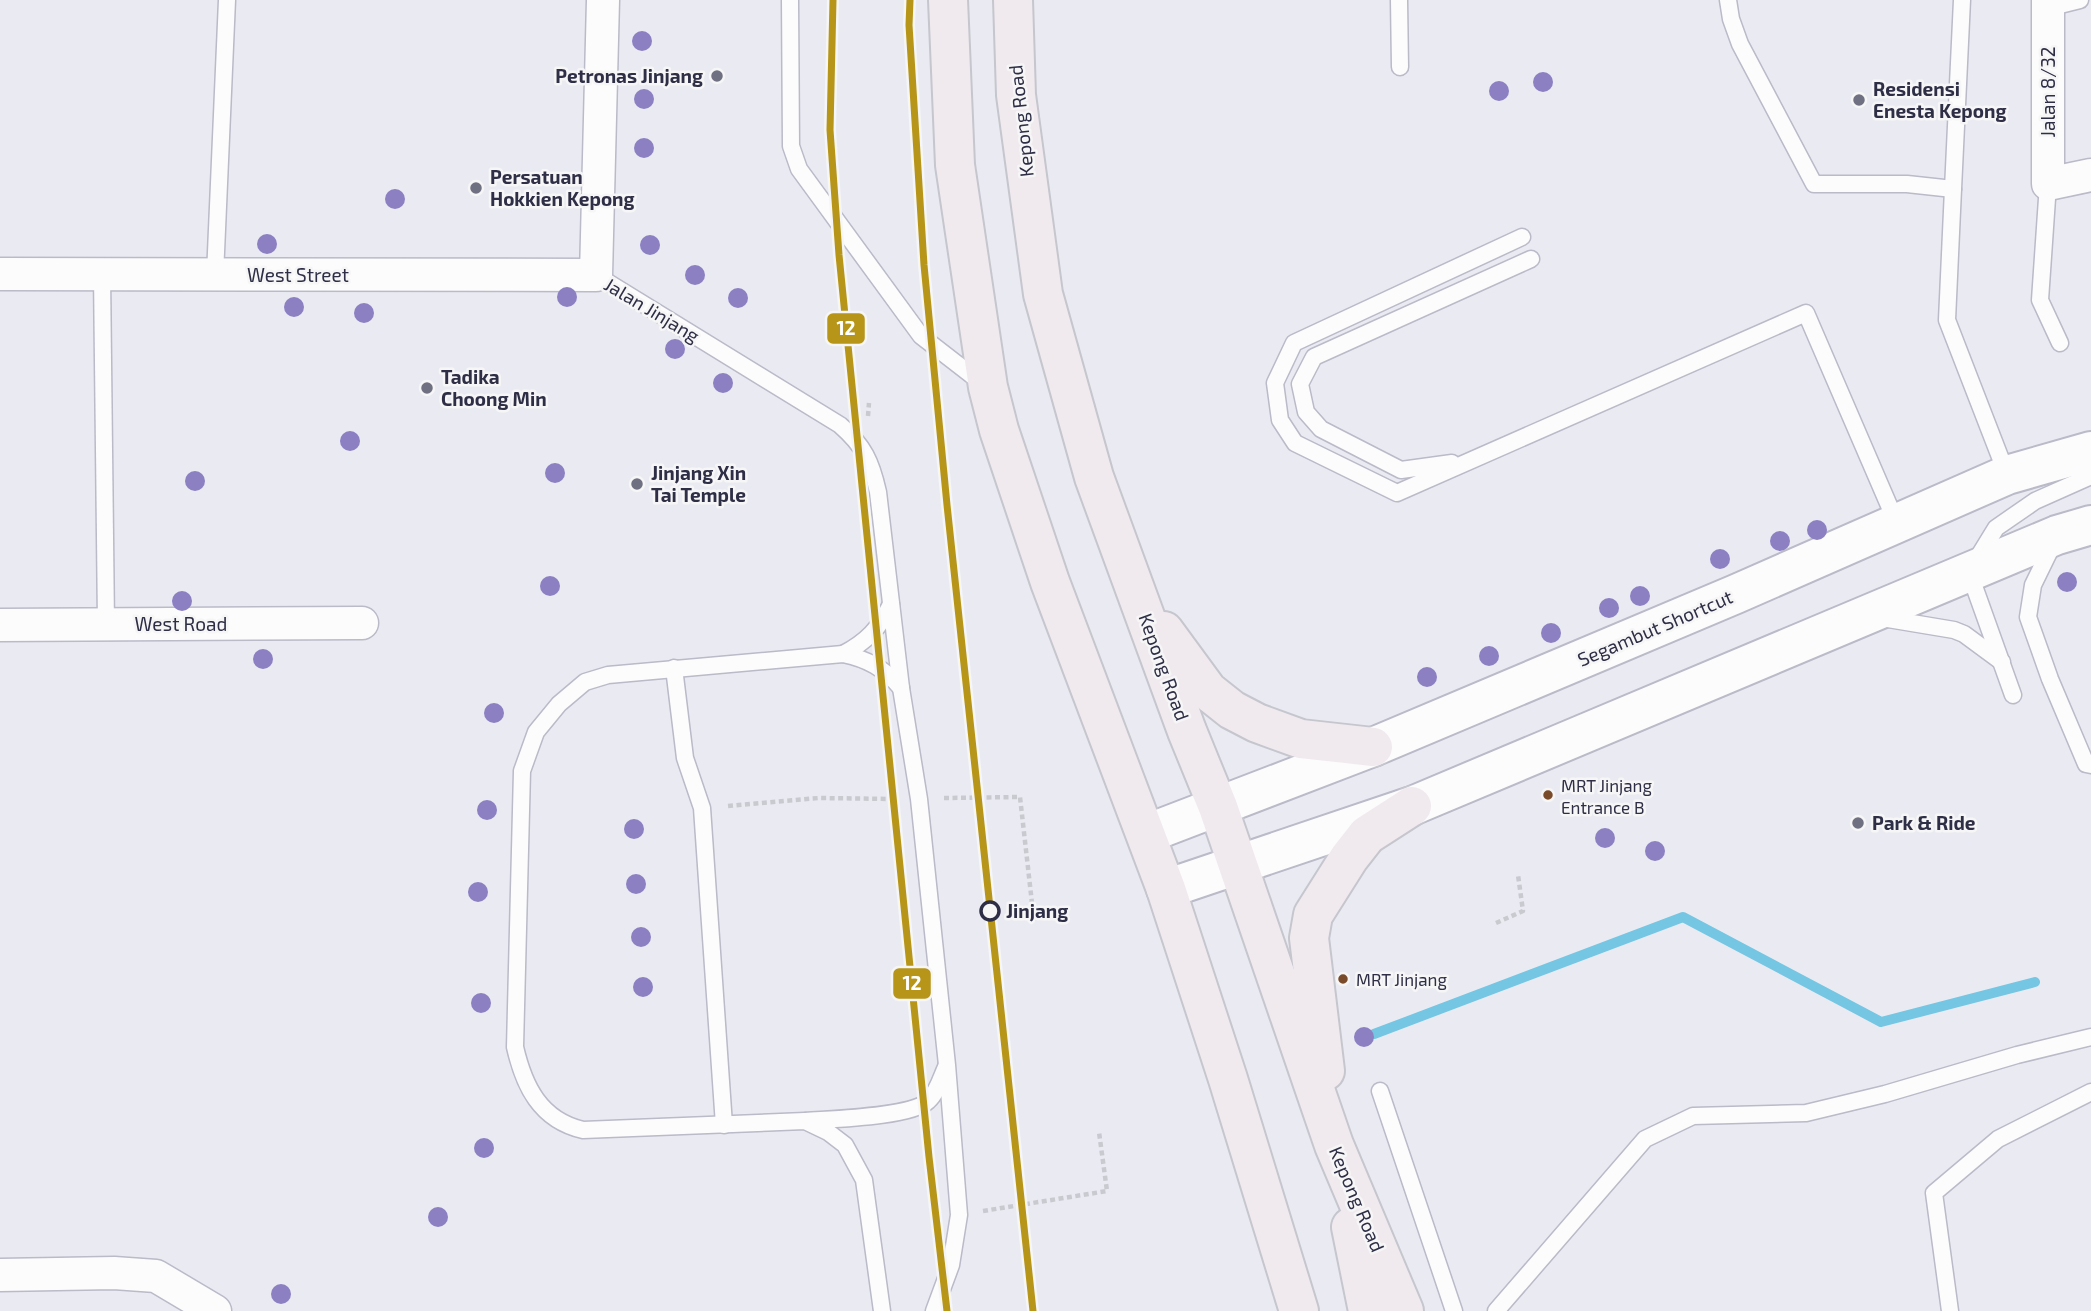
<svg xmlns="http://www.w3.org/2000/svg" width="2091" height="1311" viewBox="0 0 2091 1311" font-family="'Exo 2',sans-serif">
<style>
.lines{fill:none;stroke-linecap:round;stroke-linejoin:round}
.stream{stroke:#74c6e3;stroke-width:10}
.service-casing{stroke:#babac8;stroke-width:19}
.minor-casing{stroke:#babac8;stroke-width:35}
.secondary-casing{stroke:#babac8;stroke-width:42}
.primary-casing{stroke:#c6c6ce;stroke-width:42}
.path{stroke:#c9c9d0;stroke-width:4.5;stroke-dasharray:5 3.5;stroke-linecap:butt}
.service{stroke:#fcfcfd;stroke-width:16}
.minor{stroke:#fcfcfd;stroke-width:32}
.secondary{stroke:#fcfcfd;stroke-width:38}
.primary{stroke:#f0eaef;stroke-width:38}
.metro-1-casing{stroke:#f6f6f6;stroke-width:12}
.metro-1{stroke:#b69519;stroke-width:7}
.tree{fill:#8c80c3}
.poi-dot{fill:#707083;stroke:#f6f6f6;stroke-width:2.5}
.bus-dot{fill:#7a4b2a;stroke:#f6f6f6;stroke-width:2.5}
.stop-dot{fill:#f6f6f6;stroke:#2e2e47;stroke-width:3.5}
.labels{text-anchor:middle;stroke-width:5;stroke-linejoin:round;paint-order:stroke}
.bus-label{font-size:17px;fill:#2e2e47;stroke:#f6f6f6;text-anchor:start}
.poi-label{font-size:19px;font-weight:bold;fill:#2e2e47;stroke:#f6f6f6;text-anchor:start}
.street-label{font-size:19px;fill:#2e2e47;stroke:#f6f6f6}
.stop-label{font-size:19px;font-weight:bold;fill:#2e2e47;stroke:#f6f6f6;text-anchor:start}
.line-badge{stroke:#f6f6f6;stroke-width:2.5}
.badge-label{font-size:19px;text-anchor:middle;font-weight:bold;fill:#fff}
</style>
<rect width="100%" height="100%" fill="#eaebf2"/>
<g class="lines">
<polyline class="stream" points="1374,1034 1683,917 1881,1022 2035,982"/>
<g class="service-casing">
<g id="service">
<polyline points="790,0 791,146 799,169 921,336 983,384"/>
<polyline points="1399,0 1400,67"/>
<polyline points="1728,0 1731,19 1740,44 1814,184 1907,184 1953,189 1962,0"/>
<polyline points="2048,8 2080,0"/>
<polyline points="2048,184 2040,300 2060,343"/>
<polyline points="1953,189 1947,320 2007,475"/>
<polyline points="1522,237 1294,343 1275,383 1280,420 1295,443 1397,493 1806,313 1897,524"/>
<polyline points="102,274 106,624"/>
<polyline points="215,275 227,0"/>
<path d="M596,275L840,425C864,446 871,461 878,492L901,688L919,799L947,1065L959,1215L951,1265L934,1311"/>
<polyline points="1452,463 1401,470 1321,429 1306,412 1300,384 1314,357 1531,259"/>
<polyline points="2054,542 2033,585 2028,617 2050,679 2086,764 2091,765"/>
<polyline points="1882,618 1954,630 1964,634 2002,662"/>
<path d="M843,654C866,642 880,628 891,604"/>
<polyline points="674,668 685,758 702,808 724,1125"/>
<polyline points="2013,695 1969,572 1996,528 2035,501 2091,476"/>
<polyline points="1380,1091 1454,1311"/>
<path d="M806,1121C832,1119 911,1117 928,1101C937,1093 941,1078 946,1067"/>
<path d="M882,1311L864,1180L845,1145L828,1132L805,1121L583,1130C540,1120 524,1086 515,1047L522,771L536,732L559,704L585,682L608,675L843,654C867,659 884,668 901,688"/>
<polyline points="1496,1311 1645,1139 1693,1116 1806,1113 1885,1094 2017,1055 2091,1037"/>
<polyline points="1950,1311 1934,1193 1998,1139 2091,1092"/>
</g>
</g>
<g class="minor-casing">
<g id="minor">
<polyline points="2048,0 2048,184 2091,175"/>
<polyline points="0,274 596,275 603,0"/>
<polyline points="0,625 362,623"/>
<polyline points="0,1275 114,1273 156,1276 215,1311"/>
</g>
</g>
<g class="secondary-casing">
<g id="secondary">
<polyline points="1146,834 1373,747 1736,594 2007,475 2091,451"/>
<polyline points="1166,889 1412,806 2057,535 2091,525"/>
</g>
</g>
<g class="primary-casing">
<g id="primary">
<polyline points="948,0 955,165 988,387 999,430 1050,582 1166,889 1228,1079 1299,1311"/>
<polyline points="1013,0 1016,95 1043,294 1094,477 1187,731 1218,807 1334,1145 1404,1311"/>
<polyline points="1164,631 1208,691 1232,710 1257,723 1301,739 1373,747"/>
<polyline points="1325,1071 1309,938 1313,915 1349,858 1367,835 1412,806"/>
<polyline points="1351,1227 1368,1311"/>
</g>
</g>
<g class="path">
<polyline points="868,416 869,403"/>
<polyline points="944,798 1020,797 1034,921"/>
<polyline points="728,806 819,798 894,799"/>
<polyline points="1496,923 1523,911 1518,875"/>
<polyline points="983,1211 1107,1191 1099,1132"/>
</g>
<use href="#service" class="service"/>
<use href="#minor" class="minor"/>
<use href="#secondary" class="secondary"/>
<use href="#primary" class="primary"/>
<g class="metro-1-casing">
<g id="metro-1">
<polyline points="833,0 830,130 839,255 929,1157 947,1311"/>
<polyline points="910,0 909,25 924,265 947,505 1033,1311"/>
</g>
</g>
<use href="#metro-1" class="metro-1"/>
</g>
<g class="tree">
<circle cx="642" cy="41" r="10"/>
<circle cx="1543" cy="82" r="10"/>
<circle cx="1499" cy="91" r="10"/>
<circle cx="644" cy="99" r="10"/>
<circle cx="644" cy="148" r="10"/>
<circle cx="395" cy="199" r="10"/>
<circle cx="267" cy="244" r="10"/>
<circle cx="650" cy="245" r="10"/>
<circle cx="695" cy="275" r="10"/>
<circle cx="567" cy="297" r="10"/>
<circle cx="738" cy="298" r="10"/>
<circle cx="294" cy="307" r="10"/>
<circle cx="364" cy="313" r="10"/>
<circle cx="675" cy="349" r="10"/>
<circle cx="723" cy="383" r="10"/>
<circle cx="350" cy="441" r="10"/>
<circle cx="555" cy="473" r="10"/>
<circle cx="195" cy="481" r="10"/>
<circle cx="1817" cy="530" r="10"/>
<circle cx="1780" cy="541" r="10"/>
<circle cx="1720" cy="559" r="10"/>
<circle cx="2067" cy="582" r="10"/>
<circle cx="550" cy="586" r="10"/>
<circle cx="1640" cy="596" r="10"/>
<circle cx="182" cy="601" r="10"/>
<circle cx="1609" cy="608" r="10"/>
<circle cx="1551" cy="633" r="10"/>
<circle cx="1489" cy="656" r="10"/>
<circle cx="263" cy="659" r="10"/>
<circle cx="1427" cy="677" r="10"/>
<circle cx="494" cy="713" r="10"/>
<circle cx="487" cy="810" r="10"/>
<circle cx="634" cy="829" r="10"/>
<circle cx="1605" cy="838" r="10"/>
<circle cx="1655" cy="851" r="10"/>
<circle cx="636" cy="884" r="10"/>
<circle cx="478" cy="892" r="10"/>
<circle cx="641" cy="937" r="10"/>
<circle cx="643" cy="987" r="10"/>
<circle cx="481" cy="1003" r="10"/>
<circle cx="1364" cy="1037" r="10"/>
<circle cx="484" cy="1148" r="10"/>
<circle cx="438" cy="1217" r="10"/>
<circle cx="281" cy="1294" r="10"/>
</g>
<g class="poi-dot">
<circle cx="717" cy="76" r="7"/>
<circle cx="1859" cy="100" r="7"/>
<circle cx="476" cy="188" r="7"/>
<circle cx="427" cy="388" r="7"/>
<circle cx="637" cy="484" r="7"/>
<circle cx="1858" cy="823" r="7"/>
</g>
<g class="bus-dot">
<circle cx="1548" cy="795" r="6"/>
<circle cx="1343" cy="979" r="6"/>
</g>
<circle class="stop-dot" cx="990" cy="911" r="9"/>
<g class="labels">
<g class="bus-label">
<text x="1561" y="792">MRT Jinjang<tspan x="1561" dy="22">Entrance B</tspan></text>
<text x="1356" y="986">MRT Jinjang</text>
</g>
<g class="poi-label">
<text x="703" y="83" text-anchor="end">Petronas Jinjang</text>
<text x="1873" y="96">Residensi<tspan x="1873" dy="22">Enesta Kepong</tspan></text>
<text x="490" y="184">Persatuan<tspan x="490" dy="22">Hokkien Kepong</tspan></text>
<text x="441" y="384">Tadika<tspan x="441" dy="22">Choong Min</tspan></text>
<text x="651" y="480">Jinjang Xin<tspan x="651" dy="22">Tai Temple</tspan></text>
<text x="1872" y="830">Park &amp; Ride</text>
</g>
<g class="street-label">
<text transform="translate(2048 92) rotate(-90)" y="7">Jalan 8/32</text>
<text transform="translate(1021 121) rotate(-96)" y="7">Kepong Road</text>
<text x="298" y="282">West Street</text>
<text transform="translate(652 310) rotate(31)" y="7">Jalan Jinjang</text>
<text x="181" y="631">West Road</text>
<text transform="translate(1655 628) rotate(-23)" y="7">Segambut Shortcut</text>
<text transform="translate(1164 667) rotate(70)" y="7">Kepong Road</text>
<text transform="translate(1357 1199) rotate(67)" y="7">Kepong Road</text>
</g>
<g class="stop-label">
<text x="1006" y="918">Jinjang</text>
</g>
</g>
<g class="line-badge">
<rect x="826" y="312" width="40" height="33" rx="7" fill="#b69519"/>
<rect x="892" y="967" width="40" height="33" rx="7" fill="#b69519"/>
</g>
<g class="badge-label">
<text x="846" y="335">12</text>
<text x="912" y="990">12</text>
</g>
</svg>
